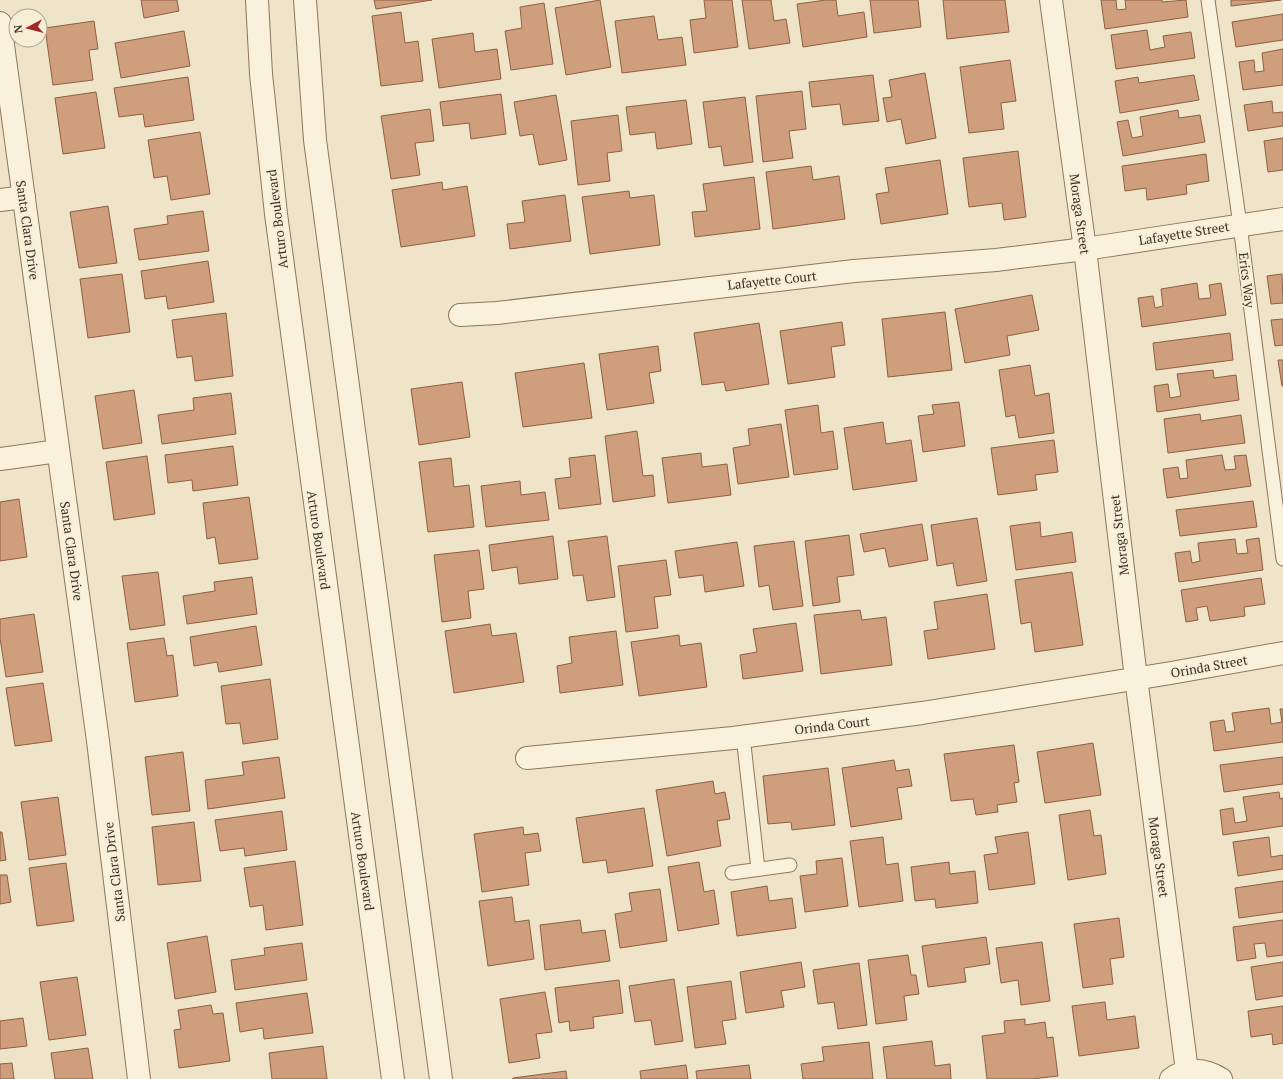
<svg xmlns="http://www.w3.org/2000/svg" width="1283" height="1079" viewBox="0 0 1283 1079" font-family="'PT Serif',serif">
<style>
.building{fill:#cf9f7d;stroke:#8d5f41}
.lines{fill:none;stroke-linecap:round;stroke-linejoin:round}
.service-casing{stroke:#8d765c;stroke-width:15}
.minor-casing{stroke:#8d765c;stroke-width:24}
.tertiary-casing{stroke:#8d765c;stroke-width:24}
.service{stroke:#faf1dc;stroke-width:13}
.minor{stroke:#faf1dc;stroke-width:22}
.tertiary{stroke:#faf1dc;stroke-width:22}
.labels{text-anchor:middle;stroke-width:4;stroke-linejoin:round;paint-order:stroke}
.street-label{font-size:13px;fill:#3d2e20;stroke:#f7eed8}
</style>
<rect width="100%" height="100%" fill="#f0e4c8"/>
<g class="building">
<polygon points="141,0 177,0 179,11 144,18"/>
<polygon points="374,0 432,0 376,9"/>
<polygon points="600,0 611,67 566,75 555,8"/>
<polygon points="704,0 732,0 738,47 694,53 690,20 706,18"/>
<polygon points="742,0 771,0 774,21 786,19 790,43 749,49"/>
<polygon points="826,0 836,0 838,16 864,12 867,37 803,47 797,4"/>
<polygon points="870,0 918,0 921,27 874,33"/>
<polygon points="943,0 1005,0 1009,32 947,39"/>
<polygon points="1101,0 1116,0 1117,10 1126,9 1125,0 1162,0 1162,2 1186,0 1188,17 1105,29"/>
<polygon points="1231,0 1281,0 1231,6"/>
<polygon points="544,3 553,64 511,70 505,31 522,28 520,7"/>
<polygon points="401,12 405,43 418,41 423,81 381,86 372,16"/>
<polygon points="1283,14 1283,40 1236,47 1232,22"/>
<polygon points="654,16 658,40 682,37 686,65 622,73 615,21"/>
<polygon points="94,21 98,49 89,50 93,80 53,85 45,28"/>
<polygon points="1147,30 1150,50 1165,47 1163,36 1191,32 1195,58 1116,69 1111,35"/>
<polygon points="184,31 190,66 121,78 115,43"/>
<polygon points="473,33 475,52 497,49 501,79 439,88 432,39"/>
<polygon points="1283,49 1283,85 1243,90 1239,62 1254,60 1255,72 1264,71 1262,53"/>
<polygon points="1010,60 1016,101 1001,103 1004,129 969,133 960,67"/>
<polygon points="925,73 936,138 906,144 901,119 887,122 883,98 892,97 889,80"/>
<polygon points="873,75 879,121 843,125 840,104 812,107 809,82"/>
<polygon points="1194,75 1199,100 1120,113 1115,81 1138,77 1139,83"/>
<polygon points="188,77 194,120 145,127 143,114 119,117 114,88"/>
<polygon points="802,91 806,129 789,131 793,158 763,162 756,96"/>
<polygon points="96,92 105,148 63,154 55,98"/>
<polygon points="501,94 506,134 471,139 469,123 443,126 440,102"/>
<polygon points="556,95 567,160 539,165 533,134 520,136 514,102"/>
<polygon points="745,97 753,162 724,166 721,146 709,148 703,102"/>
<polygon points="686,100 692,144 657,149 655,132 630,135 626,107"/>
<polygon points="1272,101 1273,113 1283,112 1283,126 1248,131 1244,105"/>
<polygon points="430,109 434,141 415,143 420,175 391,179 381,116"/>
<polygon points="1178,110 1179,118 1200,115 1205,142 1123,156 1117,122 1128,120 1132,138 1143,136 1140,117"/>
<polygon points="618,115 622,151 607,153 610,181 578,185 571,121"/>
<polygon points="200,132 210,194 171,200 167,176 154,178 148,140"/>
<polygon points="1283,138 1283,170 1268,172 1264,141"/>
<polygon points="1018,151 1026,217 1004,220 1002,203 969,207 963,158"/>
<polygon points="1206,154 1209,181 1186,185 1187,194 1147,200 1146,188 1125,191 1122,166"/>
<polygon points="940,160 948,214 881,224 876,194 889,192 885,168"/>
<polygon points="811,166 813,180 839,176 845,219 773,229 766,172"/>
<polygon points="754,177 760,229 695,237 692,212 707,211 703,184"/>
<polygon points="442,182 443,190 467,186 475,236 401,247 392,190"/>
<polygon points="629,191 630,198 654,195 660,245 590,254 582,197"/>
<polygon points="565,195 571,241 510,249 507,224 525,222 522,201"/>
<polygon points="108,206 117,263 79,268 70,212"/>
<polygon points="203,211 209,251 139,260 134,229 168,224 167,216"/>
<polygon points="208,261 214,302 168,309 166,296 145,299 141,271"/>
<polygon points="122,274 130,332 88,338 80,279"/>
<polygon points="1282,274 1283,303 1271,304 1267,276"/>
<polygon points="1197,283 1199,299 1211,298 1209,285 1221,283 1226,315 1142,327 1138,298 1153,296 1155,308 1163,306 1161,289"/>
<polygon points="1032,295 1039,330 1007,336 1010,355 965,363 955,309"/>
<polygon points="945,312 952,370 888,377 882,319"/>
<polygon points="226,313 233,376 195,381 192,356 177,358 172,320"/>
<polygon points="1283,319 1283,345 1275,346 1271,320"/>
<polygon points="842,322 845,345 831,347 835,377 788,384 780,331"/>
<polygon points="759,323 769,384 726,391 724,382 702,385 694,333"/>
<polygon points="1230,333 1233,360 1156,370 1153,343"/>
<polygon points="658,346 661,371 649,373 654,403 607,410 599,354"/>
<polygon points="1278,360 1283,360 1283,386 1282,386"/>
<polygon points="584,363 592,418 523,427 515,373"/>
<polygon points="1030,365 1035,396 1049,393 1054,433 1019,438 1015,415 1006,417 999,370"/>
<polygon points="1213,370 1214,378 1236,375 1239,400 1157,412 1154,386 1168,384 1170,398 1181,396 1177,374"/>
<polygon points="462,382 470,437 419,445 411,389"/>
<polygon points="134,390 142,443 103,449 95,396"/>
<polygon points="231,393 236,434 162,444 158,415 194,410 193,398"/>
<polygon points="959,402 965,446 923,452 918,416 934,414 932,405"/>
<polygon points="818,405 821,433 833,431 838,469 794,475 785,410"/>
<polygon points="1200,414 1201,421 1241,415 1245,443 1168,453 1164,419"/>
<polygon points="883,422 886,444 911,440 917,481 853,490 844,428"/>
<polygon points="781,424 789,477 738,484 733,448 750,445 748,429"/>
<polygon points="637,431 643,476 653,475 655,496 613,502 605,436"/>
<polygon points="1054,440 1058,472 1035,475 1037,490 998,495 991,448"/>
<polygon points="233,446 238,485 193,491 192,480 168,483 165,455"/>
<polygon points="701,453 702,467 727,464 731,495 668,503 662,458"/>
<polygon points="595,455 601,504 559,509 555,479 571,477 569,458"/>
<polygon points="1222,455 1225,470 1236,469 1234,456 1246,455 1251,486 1167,498 1163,469 1178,467 1180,479 1188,478 1186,460"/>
<polygon points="147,456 155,514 114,520 106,462"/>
<polygon points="451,458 454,487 469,485 474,527 428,532 419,462"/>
<polygon points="520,481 521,495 545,492 549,520 486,527 481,486"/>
<polygon points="249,497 258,559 219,564 215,537 207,539 203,503"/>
<polygon points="19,499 27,557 0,561 0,502"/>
<polygon points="1253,501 1257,527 1180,536 1176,510"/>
<polygon points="977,518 987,581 957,586 953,563 937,566 931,525"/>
<polygon points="1040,522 1041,537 1072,532 1076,562 1016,570 1010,526"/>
<polygon points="922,524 928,560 889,567 885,548 864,552 860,534"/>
<polygon points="849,535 854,575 837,577 840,602 813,606 805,541"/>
<polygon points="553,536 558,579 519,584 517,567 492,571 489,545"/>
<polygon points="607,536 615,597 587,601 583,575 573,576 568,541"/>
<polygon points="1259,538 1263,570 1179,582 1175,553 1190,551 1192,563 1200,561 1198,543 1235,539 1237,554 1248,553 1246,540"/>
<polygon points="794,541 803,606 773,610 769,585 759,587 754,546"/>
<polygon points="737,542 744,586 705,592 703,575 679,578 675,551"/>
<polygon points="479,550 484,589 468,591 471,618 442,622 434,555"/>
<polygon points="666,560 671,595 654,597 658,628 626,632 618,566"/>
<polygon points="158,572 165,625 130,630 122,576"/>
<polygon points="1072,572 1083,645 1035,652 1031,622 1021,624 1015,580"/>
<polygon points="252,577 257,614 187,624 183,596 215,591 214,582"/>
<polygon points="1261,578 1265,604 1244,607 1245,616 1210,621 1207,606 1196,608 1198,620 1186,622 1181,590"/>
<polygon points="987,594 995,649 928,659 924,631 938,629 934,602"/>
<polygon points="860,610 862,620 886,617 892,665 821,674 814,615"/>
<polygon points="34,614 43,672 6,677 0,638 0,619"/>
<polygon points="796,623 803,671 743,679 740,655 757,652 753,629"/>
<polygon points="490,624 492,636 516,633 524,682 454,693 445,631"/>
<polygon points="256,626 262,665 219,672 217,662 194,666 190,637"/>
<polygon points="616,631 623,685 560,693 557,666 572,663 569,637"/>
<polygon points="679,635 680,646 701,643 707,687 639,696 631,642"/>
<polygon points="164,638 167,656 173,655 178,696 135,702 127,643"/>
<polygon points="270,679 278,739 243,744 240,723 226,724 221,686"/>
<polygon points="43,683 52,741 15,746 6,688"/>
<polygon points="1269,708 1271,724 1282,722 1280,709 1283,709 1283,742 1214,751 1210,722 1224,720 1226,732 1235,731 1232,713"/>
<polygon points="1093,743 1101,795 1045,803 1037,752"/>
<polygon points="1014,745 1019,782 1014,783 1017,802 997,805 998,812 976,815 973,799 951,801 944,754"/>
<polygon points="183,752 190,811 152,815 145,757"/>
<polygon points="279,757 285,798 208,809 205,780 244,775 242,762"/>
<polygon points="1283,757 1283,784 1224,792 1220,765"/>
<polygon points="894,760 896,771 909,769 912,786 897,788 902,819 851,827 842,768"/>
<polygon points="828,768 835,825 792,830 791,822 768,824 763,776"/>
<polygon points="713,781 715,794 725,792 730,819 717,821 721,846 667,856 656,790"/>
<polygon points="1279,792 1280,799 1283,798 1283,826 1223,835 1220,810 1233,808 1235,823 1247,821 1243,797"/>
<polygon points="58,797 66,855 29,860 21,802"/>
<polygon points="644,808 653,866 608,873 606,860 583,863 576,818"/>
<polygon points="1090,810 1094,836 1101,835 1106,874 1068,880 1059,815"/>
<polygon points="282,811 287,850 245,856 244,848 220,851 215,820"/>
<polygon points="194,822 201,881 158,885 152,827"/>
<polygon points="523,827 524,835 538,833 541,851 525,853 529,885 482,892 474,834"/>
<polygon points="0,832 2,832 6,860 0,861"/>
<polygon points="1028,832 1035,884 989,890 984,855 998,853 995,837"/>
<polygon points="883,837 886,865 898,863 903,901 859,907 850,841"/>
<polygon points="1269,837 1271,857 1283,855 1283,869 1238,876 1233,842"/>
<polygon points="842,858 848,906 805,912 800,876 817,874 816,861"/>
<polygon points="295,861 303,925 266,930 263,905 250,907 244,868"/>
<polygon points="699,862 704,892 714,890 719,924 678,931 668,867"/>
<polygon points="949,862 950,874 975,871 978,903 936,908 935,899 915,901 911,867"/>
<polygon points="66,863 74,921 37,926 29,868"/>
<polygon points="0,875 7,875 11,902 0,904"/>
<polygon points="1283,881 1283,912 1239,918 1235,888"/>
<polygon points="767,886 769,901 792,898 796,928 737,936 731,892"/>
<polygon points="660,889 667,941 620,948 615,914 632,911 629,893"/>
<polygon points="512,897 515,922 529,920 534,959 488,966 479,901"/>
<polygon points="1119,918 1124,957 1110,959 1113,984 1083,988 1074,924"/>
<polygon points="580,920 582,933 605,930 610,961 545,970 540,925"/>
<polygon points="1283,920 1283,955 1267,957 1265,943 1254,944 1256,958 1237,961 1233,927"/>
<polygon points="207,936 216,992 175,999 167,943"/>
<polygon points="986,937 990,964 964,968 966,982 928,987 922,946"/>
<polygon points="1042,942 1050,1001 1021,1005 1018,980 1001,983 996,948"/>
<polygon points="302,943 307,980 235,990 231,960 265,955 264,948"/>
<polygon points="908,955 911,975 916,975 919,994 904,996 907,1020 876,1024 868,960"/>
<polygon points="801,962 805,987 781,991 784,1007 746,1013 740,972"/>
<polygon points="1283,962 1283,996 1256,1000 1251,967"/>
<polygon points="859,963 867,1025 838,1029 834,1002 818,1004 813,970"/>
<polygon points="77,977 86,1035 49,1040 40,982"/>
<polygon points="674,979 683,1041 655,1045 651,1020 635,1022 629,986"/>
<polygon points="619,980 623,1013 593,1017 594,1028 570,1031 569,1021 559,1023 555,988"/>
<polygon points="731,981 736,1019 722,1021 726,1044 695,1048 687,987"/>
<polygon points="545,992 552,1032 536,1034 540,1058 509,1063 500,999"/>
<polygon points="307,993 313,1033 264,1039 263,1028 240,1032 236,1003"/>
<polygon points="1105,1002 1107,1020 1135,1016 1139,1048 1079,1056 1072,1006"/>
<polygon points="211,1005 213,1014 223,1013 230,1061 179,1068 174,1030 181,1029 178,1010"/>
<polygon points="1283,1006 1283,1043 1273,1045 1272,1034 1251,1037 1248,1011"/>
<polygon points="23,1018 27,1046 0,1049 0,1021"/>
<polygon points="1025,1019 1025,1025 1045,1022 1047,1038 1053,1037 1058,1076 1031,1079 987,1079 982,1036 1005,1033 1004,1021"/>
<polygon points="932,1041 935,1066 950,1064 951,1079 887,1079 883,1047"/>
<polygon points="869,1042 873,1079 803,1079 801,1064 824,1061 822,1047"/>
<polygon points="323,1046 327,1079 272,1079 269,1053"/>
<polygon points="88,1048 93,1079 55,1079 51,1053"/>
<polygon points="12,1063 14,1079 0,1079 0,1064"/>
<polygon points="686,1065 688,1079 641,1079 640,1071"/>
<polygon points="749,1065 751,1079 697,1079 696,1071"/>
<polygon points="566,1071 567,1079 513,1079 513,1078"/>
</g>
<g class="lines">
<g class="service-casing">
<g id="service">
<polyline points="1208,0 1240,225 1283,559"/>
<polyline points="743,736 758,869"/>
<polyline points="732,873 790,865"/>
</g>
</g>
<g class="minor-casing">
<g id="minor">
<polyline points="1051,0 1085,249 1136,678 1187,1071"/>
<polyline points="0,23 98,741 139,1079"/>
<polyline points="0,200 24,197"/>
<polyline points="460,315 497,313 854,271 996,260 1085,249 1283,219"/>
<polyline points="0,459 58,451"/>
<polyline points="527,758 733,738 922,713 1171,673 1283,653"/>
<path d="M1171,1079C1187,1067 1205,1069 1221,1079"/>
</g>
</g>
<g class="tertiary-casing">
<g id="tertiary">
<polyline points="257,0 261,74 276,214 393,1079"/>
<polyline points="305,0 315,140 441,1079"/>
</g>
</g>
<use href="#service" class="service"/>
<use href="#minor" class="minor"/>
<use href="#tertiary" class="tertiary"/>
</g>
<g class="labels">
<g class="street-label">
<text transform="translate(1080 214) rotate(82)" y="5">Moraga Street</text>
<text transform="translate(277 219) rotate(-97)" y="5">Arturo Boulevard</text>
<text transform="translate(28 230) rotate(82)" y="5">Santa Clara Drive</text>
<text transform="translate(1184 233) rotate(-9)" y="5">Lafayette Street</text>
<text transform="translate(772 280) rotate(-6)" y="5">Lafayette Court</text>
<text transform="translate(1247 280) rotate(83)" y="5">Erics Way</text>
<text transform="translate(1119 535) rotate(-97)" y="5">Moraga Street</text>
<text transform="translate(319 540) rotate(82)" y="5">Arturo Boulevard</text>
<text transform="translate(72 551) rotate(82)" y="5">Santa Clara Drive</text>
<text transform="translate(1209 666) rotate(-10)" y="5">Orinda Street</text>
<text transform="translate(832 725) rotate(-7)" y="5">Orinda Court</text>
<text transform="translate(1159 857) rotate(82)" y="5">Moraga Street</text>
<text transform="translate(363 861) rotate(82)" y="5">Arturo Boulevard</text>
<text transform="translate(114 872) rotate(-97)" y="5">Santa Clara Drive</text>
</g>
</g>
<g transform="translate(28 28) rotate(263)"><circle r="19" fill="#f7eed8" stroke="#ada18e"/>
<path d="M0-3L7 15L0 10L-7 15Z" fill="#9e2a2b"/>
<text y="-6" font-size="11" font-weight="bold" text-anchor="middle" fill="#3d2e20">N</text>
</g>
</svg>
